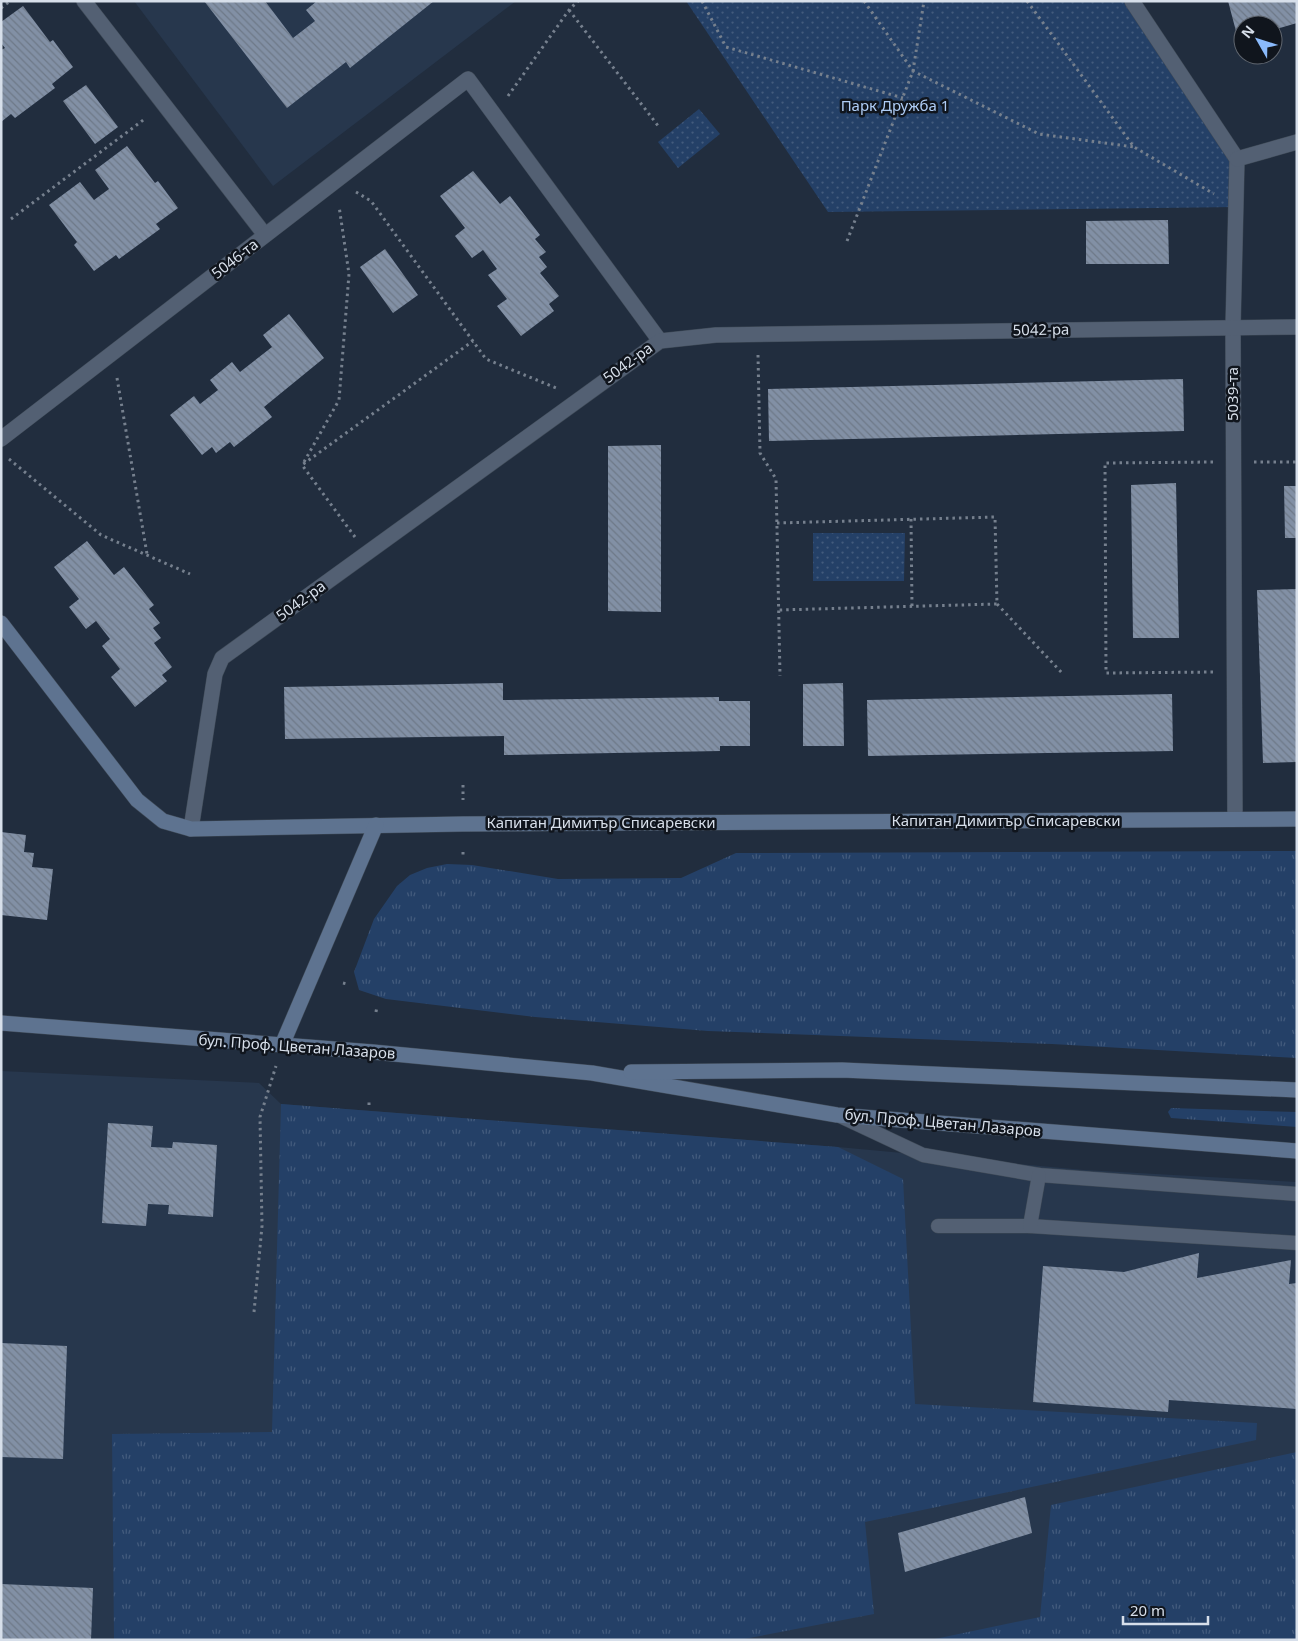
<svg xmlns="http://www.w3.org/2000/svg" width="1298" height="1641" viewBox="0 0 1298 1641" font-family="'Noto Sans',sans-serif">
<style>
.built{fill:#27374d}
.grass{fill:url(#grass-tufts)}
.park{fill:url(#park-dots)}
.building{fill:url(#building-back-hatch)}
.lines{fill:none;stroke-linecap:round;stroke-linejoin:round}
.lane-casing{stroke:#3f4a57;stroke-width:15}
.street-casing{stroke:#3f4a57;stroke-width:16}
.secondary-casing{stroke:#3f4a57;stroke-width:16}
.path{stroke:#76808e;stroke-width:3;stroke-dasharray:2.5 4;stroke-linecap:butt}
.lane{stroke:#536073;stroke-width:14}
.street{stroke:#536073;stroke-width:15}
.secondary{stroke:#5e7390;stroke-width:15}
.labels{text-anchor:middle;stroke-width:5;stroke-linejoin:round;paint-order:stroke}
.park-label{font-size:15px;fill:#afcdf6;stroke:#10151d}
.street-label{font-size:15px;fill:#d7dfea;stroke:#10151d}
</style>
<defs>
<pattern id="grass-tufts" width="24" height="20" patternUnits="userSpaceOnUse" patternTransform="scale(1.25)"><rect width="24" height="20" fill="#244067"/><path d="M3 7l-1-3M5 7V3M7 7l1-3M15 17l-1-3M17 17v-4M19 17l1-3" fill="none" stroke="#435b7d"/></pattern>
<pattern id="park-dots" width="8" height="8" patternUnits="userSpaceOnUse" patternTransform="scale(1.25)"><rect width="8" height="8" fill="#244067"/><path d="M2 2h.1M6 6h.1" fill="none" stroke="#435b7d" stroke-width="1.8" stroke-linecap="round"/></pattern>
<pattern id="building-back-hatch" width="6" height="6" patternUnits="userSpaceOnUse" patternTransform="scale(1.25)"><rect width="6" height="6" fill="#8290a5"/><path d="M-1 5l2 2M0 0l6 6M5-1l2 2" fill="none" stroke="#6e7988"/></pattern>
</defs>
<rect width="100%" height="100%" fill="#212d3e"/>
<g class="built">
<polygon points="134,1 516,1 273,186"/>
<polygon points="1,1071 259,1083 281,1104 838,1147 1084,1170 1297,1182 1297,1640 1,1640"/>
</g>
<g class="grass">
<polygon points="1297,851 1297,1058 1052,1044 708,1031 535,1017 386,999 359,990 354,972 374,919 397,886 410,875 427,868 447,864 472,865 558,879 681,878 736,853"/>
<polygon points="281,1104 838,1147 903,1179 915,1404 1257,1423 1256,1440 865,1522 874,1614 739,1640 114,1640 112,1434 272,1432"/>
<polygon points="1171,1108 1297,1112 1297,1127 1171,1118 1168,1112"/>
<polygon points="1297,1452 1297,1640 930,1640 1040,1617 1051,1505"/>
</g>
<g class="park">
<polygon points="686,1 1132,1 1237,159 1236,207 828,212"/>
<polygon points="699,109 720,134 678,168 658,142"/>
<polygon points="813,533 905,533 904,581 813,581"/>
</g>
<g class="building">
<polygon points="204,1 265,1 293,38 315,21 306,10 317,1 434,1 350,68 346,62 287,108"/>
<polygon points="1228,1 1297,1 1297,23 1273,30 1273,25 1243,25 1243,33 1237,35"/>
<polygon points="23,6 50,42 53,40 73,67 52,84 55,88 15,118 11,114 1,122 1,50 5,48 1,43 1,22"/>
<polygon points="86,85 118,127 95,144 63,101"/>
<polygon points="127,146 155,183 158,181 178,208 156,224 160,229 119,259 116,255 94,271 74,245 77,242 49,205 80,182 94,200 109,189 95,170"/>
<polygon points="473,171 500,204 510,196 540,235 535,239 546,252 539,257 547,267 540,273 559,296 549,304 554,311 521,336 497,306 507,299 488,275 497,269 483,250 472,258 455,236 465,228 440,196"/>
<polygon points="1168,220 1169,264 1086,264 1086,221"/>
<polygon points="385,249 418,295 393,313 360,267"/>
<polygon points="289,314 324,358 264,407 272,417 234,447 230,442 216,453 212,447 202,455 170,415 194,396 200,404 218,390 210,380 232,362 240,372 272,347 263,335"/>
<polygon points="1183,379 1184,431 769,441 768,389"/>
<polygon points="661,445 661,612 608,611 608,446"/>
<polygon points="1176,483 1179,638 1133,638 1131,485"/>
<polygon points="1284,486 1297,486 1297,538 1285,538"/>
<polygon points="87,541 114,575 124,567 154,605 149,609 160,623 153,628 161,638 154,643 172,667 162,675 167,681 135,707 111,677 120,669 102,646 110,639 96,621 86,629 69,607 79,599 54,567"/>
<polygon points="1297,589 1297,762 1263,763 1257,590"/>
<polygon points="503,683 503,700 719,697 719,701 750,701 750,746 720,746 720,751 504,755 504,736 285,739 284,687"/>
<polygon points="843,683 844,746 803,746 803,684"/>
<polygon points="1172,694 1173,751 868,756 867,700"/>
<polygon points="1,832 26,835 24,852 34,853 32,867 53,869 47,920 1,915"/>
<polygon points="108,1123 153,1126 151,1147 172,1148 173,1142 217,1145 213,1217 168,1214 169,1205 148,1204 146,1226 102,1223"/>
<polygon points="1199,1253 1197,1278 1291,1260 1289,1284 1297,1283 1297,1409 1169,1400 1168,1412 1033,1402 1043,1266 1124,1272"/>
<polygon points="1,1343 67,1346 63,1459 1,1457"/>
<polygon points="1025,1497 1032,1533 905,1572 898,1533"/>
<polygon points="1,1584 93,1588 91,1640 1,1640"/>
</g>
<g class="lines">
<g class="lane-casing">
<g id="lane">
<polyline points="840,1116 923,1155 1039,1175 1297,1194"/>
<polyline points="938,1226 1030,1226 1297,1243"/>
<polyline points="1030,1226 1039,1175"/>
</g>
</g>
<g class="street-casing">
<g id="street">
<polyline points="84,1 265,235"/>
<polyline points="1132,1 1237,159 1233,327 1235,819"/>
<polyline points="1237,159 1297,142"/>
<polyline points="1,439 468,79 660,341"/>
<polyline points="191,829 215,674 222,658 660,341 716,335 1297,327"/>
</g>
</g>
<g class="secondary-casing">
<g id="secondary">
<polyline points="1,623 137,800 163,821 191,829 463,824 1297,819"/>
<polyline points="1,1023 373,1052 592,1073 837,1115 1297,1151"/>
<polyline points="282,1045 376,825"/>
<polyline points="631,1072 842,1070 1297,1090"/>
</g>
</g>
<g class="path">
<polyline points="702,1 726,47 903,98"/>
<polyline points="864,1 913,71 1039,134 1134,147"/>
<polyline points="1027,1 1134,147 1214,194"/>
<polyline points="1,8 10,1"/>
<polyline points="569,10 659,127"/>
<polyline points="508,96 569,10 578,1"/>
<polyline points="356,192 371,201 486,359 556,388"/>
<polyline points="11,219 146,118"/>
<polyline points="847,241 913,71 924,1"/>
<polyline points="758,355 760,453 776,479 780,676"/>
<polyline points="117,378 147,554"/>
<polyline points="9,459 101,535 190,574"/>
<polyline points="304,462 339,400 349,274 339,206"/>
<polyline points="1213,462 1105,463 1106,673 1214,672"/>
<polyline points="1254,462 1297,462"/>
<polyline points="911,519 912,606"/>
<polyline points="777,523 995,517 997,604 779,610"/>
<polyline points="355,537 302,465 473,341"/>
<polyline points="997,604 1063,674"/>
<polyline points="463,785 463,800"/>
<polyline points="463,852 463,858"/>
<polyline points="343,983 347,984"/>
<polyline points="376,1012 377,1006"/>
<polyline points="369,1105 369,1099"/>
<polyline points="254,1312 262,1226 260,1117 276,1066"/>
</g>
<use href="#lane" class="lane"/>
<use href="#street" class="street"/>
<use href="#secondary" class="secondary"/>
</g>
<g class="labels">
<g class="park-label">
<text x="895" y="111">Парк Дружба 1</text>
</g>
<g class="street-label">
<text transform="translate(235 259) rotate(-38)" y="5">5046-та</text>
<text transform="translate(1041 330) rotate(-1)" y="5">5042-ра</text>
<text transform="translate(628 363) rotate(-36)" y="5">5042-ра</text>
<text transform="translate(1233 394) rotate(-90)" y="5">5039-та</text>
<text transform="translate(301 601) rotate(-36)" y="5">5042-ра</text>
<text x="1006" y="826">Капитан Димитър Списаревски</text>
<text x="601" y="828">Капитан Димитър Списаревски</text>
<text transform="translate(297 1047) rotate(4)" y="5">бул. Проф. Цветан Лазаров</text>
<text transform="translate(943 1123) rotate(5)" y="5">бул. Проф. Цветан Лазаров</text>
</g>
</g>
<rect width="1298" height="1641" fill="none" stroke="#d7dfea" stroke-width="5"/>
<g transform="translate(1258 40) rotate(309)"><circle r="24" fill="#10151d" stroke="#60666f"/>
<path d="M0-4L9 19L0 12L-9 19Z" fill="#8abafc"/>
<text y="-8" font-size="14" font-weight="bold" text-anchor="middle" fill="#d7dfea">N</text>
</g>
<path d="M1123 1616v8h85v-8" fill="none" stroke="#d7dfea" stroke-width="2.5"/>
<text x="1130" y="1616" font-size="15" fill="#d7dfea" stroke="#10151d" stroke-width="4" paint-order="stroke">20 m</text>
</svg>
